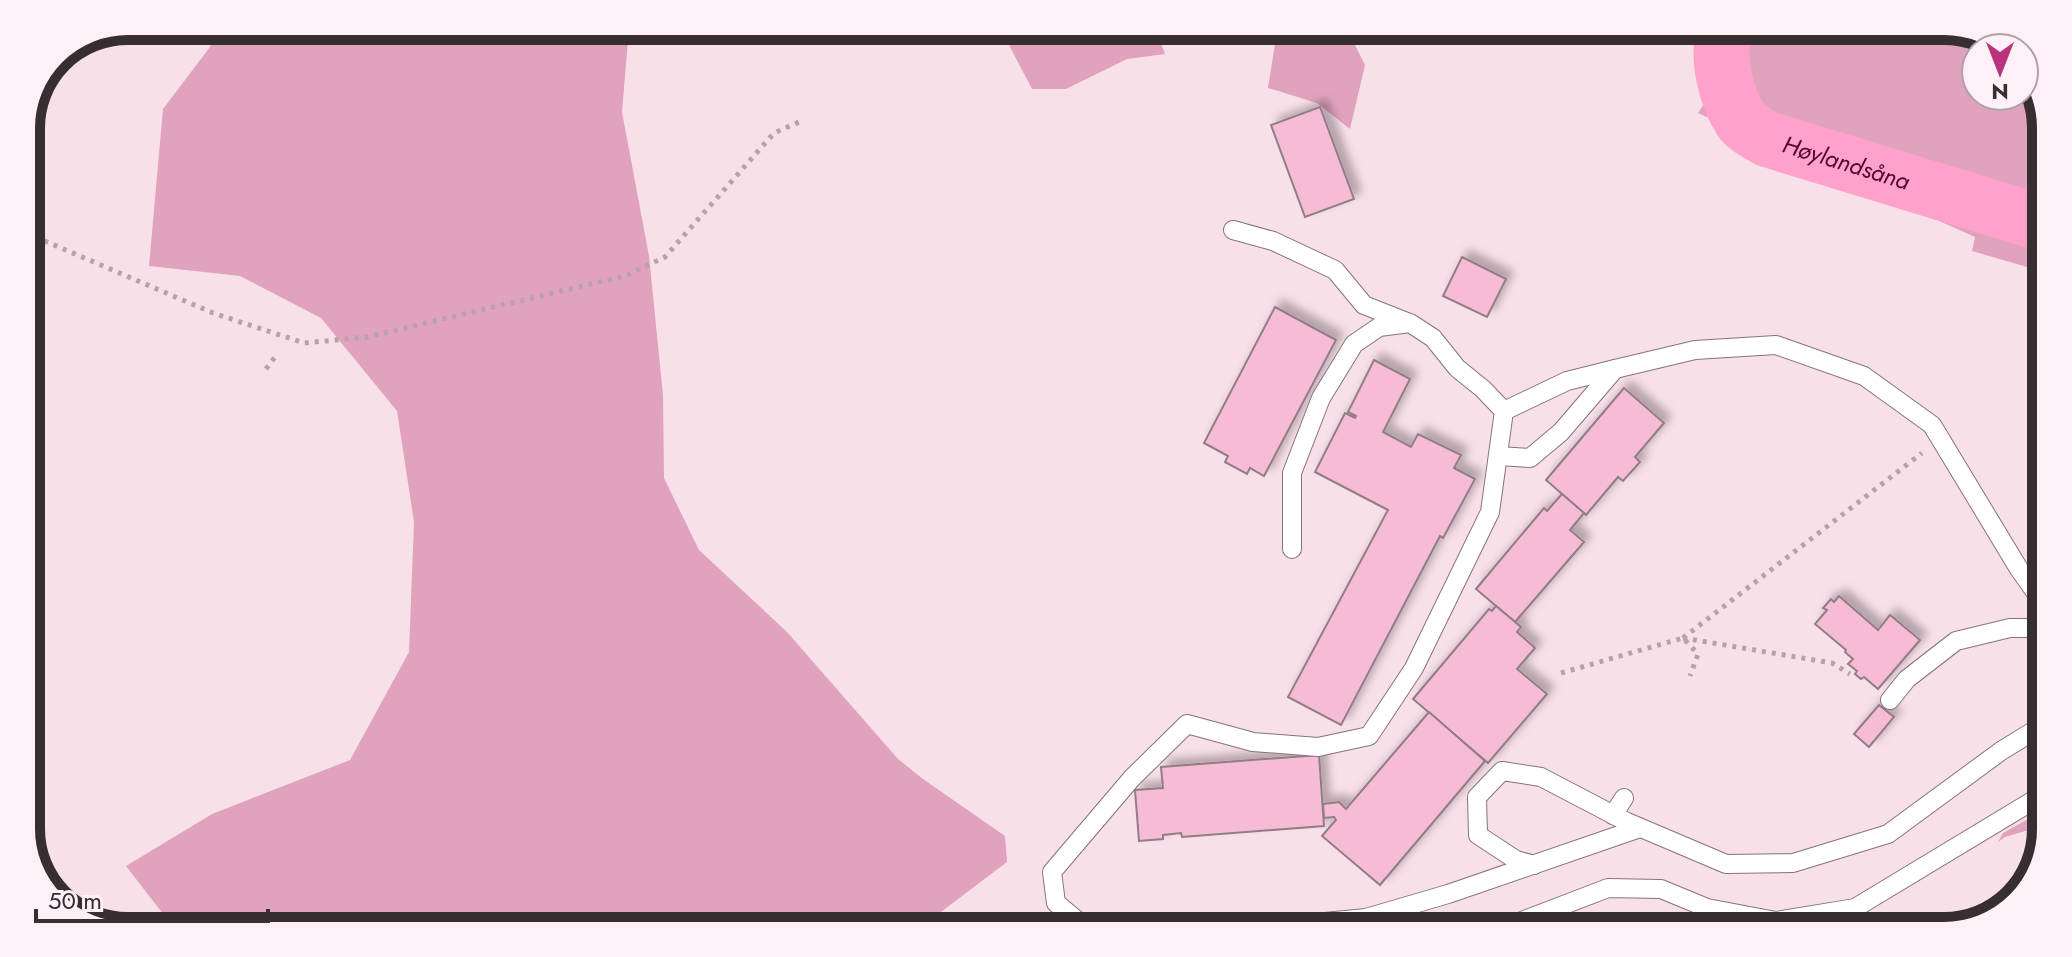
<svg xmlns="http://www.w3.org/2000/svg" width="2072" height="957" viewBox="0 0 2072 957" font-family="Jost,sans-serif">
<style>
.green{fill:#e1a2bd}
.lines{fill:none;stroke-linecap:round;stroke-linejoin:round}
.river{stroke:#fea1cb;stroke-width:56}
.building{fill:#f6bcd5;stroke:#927d86;stroke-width:2;filter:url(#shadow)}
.lane-casing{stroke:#87727b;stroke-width:20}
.path{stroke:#b6a3aa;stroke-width:5;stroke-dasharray:4 6;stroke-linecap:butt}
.lane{stroke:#fff;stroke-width:18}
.labels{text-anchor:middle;stroke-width:6;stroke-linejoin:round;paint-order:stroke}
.water-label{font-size:24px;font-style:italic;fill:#570436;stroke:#fef0f6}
.rim{fill:none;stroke:#372e32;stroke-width:10}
</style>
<defs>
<filter id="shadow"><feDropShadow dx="7" dy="-7" stdDeviation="4" flood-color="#0004"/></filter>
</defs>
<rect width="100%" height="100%" fill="#f8e0e9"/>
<g class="green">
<polygon points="218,26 629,28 622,112 649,256 663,395 664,478 699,550 787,632 898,759 923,779 1005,836 1007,862 921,927 170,923 126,866 212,814 350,760 409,652 414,522 397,411 321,318 240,276 149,266 163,109 210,47"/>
<polygon points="1016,30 1156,30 1165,54 1127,59 1066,89 1032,89 1009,45"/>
<polygon points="1277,31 1348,31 1365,65 1350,129 1317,103 1268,88"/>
<polygon points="1733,33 1959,34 1976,57 1976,96 2019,96 2024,100 2041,106 2046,122 2044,272 1972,251 1975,237 1698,113 1726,70"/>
<polygon points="2039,813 2039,827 2005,837 1998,842 2003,833"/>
</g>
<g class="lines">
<path class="river" id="s1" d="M1724,33C1717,59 1726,97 1741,120C1746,128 1759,134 1767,139L2045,224"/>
</g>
<g class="building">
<polygon points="1320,107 1354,199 1305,217 1271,125"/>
<polygon points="1462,257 1506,279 1487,317 1443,296"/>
<polygon points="1275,307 1336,340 1264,476 1250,468 1247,474 1225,462 1228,456 1204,443"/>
<polygon points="1374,360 1410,379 1383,432 1411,447 1418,434 1461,455 1454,468 1475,479 1443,538 1440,536 1341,725 1288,697 1388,510 1315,472 1345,413 1355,418 1356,416 1348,412"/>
<polygon points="1624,388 1664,423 1635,457 1640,462 1623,481 1618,477 1586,515 1546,480"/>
<polygon points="1562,494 1584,513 1570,530 1584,542 1515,622 1476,589 1544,508 1547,511"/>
<polygon points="1839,596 1878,630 1890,615 1920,640 1878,689 1864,677 1861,679 1855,674 1857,671 1848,664 1853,659 1845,652 1846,650 1815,624 1827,610 1823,608 1831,599 1834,602"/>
<polygon points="1496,606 1521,627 1517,632 1535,648 1517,669 1547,694 1488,763 1413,699 1489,609 1492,611"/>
<polygon points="1879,705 1894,717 1869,747 1854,734"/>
<polygon points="1429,712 1485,761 1380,885 1322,836 1336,820 1334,817 1324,818 1323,804 1339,802 1346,809"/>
<polygon points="1319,755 1324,826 1182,837 1181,833 1163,835 1163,839 1139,841 1135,790 1163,788 1161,767"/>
</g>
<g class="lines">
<g class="lane-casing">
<g id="lane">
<polyline points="1233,230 1273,241 1335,270 1364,305 1407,322"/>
<polyline points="1504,411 1567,381 1615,369 1695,350 1776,345 1864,376 1932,425 2019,569 2041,600"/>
<polyline points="1499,456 1530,458 1561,432 1615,369"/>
<polyline points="1890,700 1907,679 1956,641 2010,628 2041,628"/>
<polyline points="1613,815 1624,798"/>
<polyline points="1534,865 1516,860 1478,835 1477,797 1502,771 1541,777 1627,822 1726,864 1793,863 1888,834 2001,751 2040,727"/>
<polyline points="1085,927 1056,903 1052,872 1132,778 1187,724 1253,742 1318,747 1369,736 1414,668 1490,512 1504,411 1483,389 1457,368 1433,338 1410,323 1379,327 1354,344 1321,398 1292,473 1292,549"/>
<polyline points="1263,928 1366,918 1448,894 1640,828"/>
<polyline points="1501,929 1608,888 1661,889 1707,908 1776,921 1855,908 2039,797"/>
</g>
</g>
<g class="path">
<polyline points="1970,34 1983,48"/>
<polyline points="2024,85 2037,95"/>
<polyline points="26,233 213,313 304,343 367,337 625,276 665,257 774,133 799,122"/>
<polyline points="266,369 275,357"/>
<polyline points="1683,638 1922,453"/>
<polyline points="1683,638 1832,663 1850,674"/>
<polyline points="1561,673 1683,638 1698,654 1690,676"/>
</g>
<use href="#lane" class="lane"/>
</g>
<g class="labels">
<g class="water-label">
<text dy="8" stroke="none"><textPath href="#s1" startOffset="206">Høylandsåna</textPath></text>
</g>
</g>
<path d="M0 0H2072V957H0ZM128 40H1944A88 88 0 0 1 2032 128V829A88 88 0 0 1 1944 917H128A88 88 0 0 1 40 829V128A88 88 0 0 1 128 40Z" fill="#fef0f6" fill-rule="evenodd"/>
<path class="rim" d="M128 40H1944A88 88 0 0 1 2032 128V829A88 88 0 0 1 1944 917H128A88 88 0 0 1 40 829V128A88 88 0 0 1 128 40Z"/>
<g transform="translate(2000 72) rotate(180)"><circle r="38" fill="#fef0f6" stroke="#aea2a8" stroke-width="2"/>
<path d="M0-6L14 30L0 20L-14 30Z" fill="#b8357d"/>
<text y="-12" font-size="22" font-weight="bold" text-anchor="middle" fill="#372e32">N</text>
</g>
<path d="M36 909v12h232v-12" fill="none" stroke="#372e32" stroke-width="4"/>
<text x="48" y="909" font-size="24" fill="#372e32" stroke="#fef0f6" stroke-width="6" paint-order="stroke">50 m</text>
</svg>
